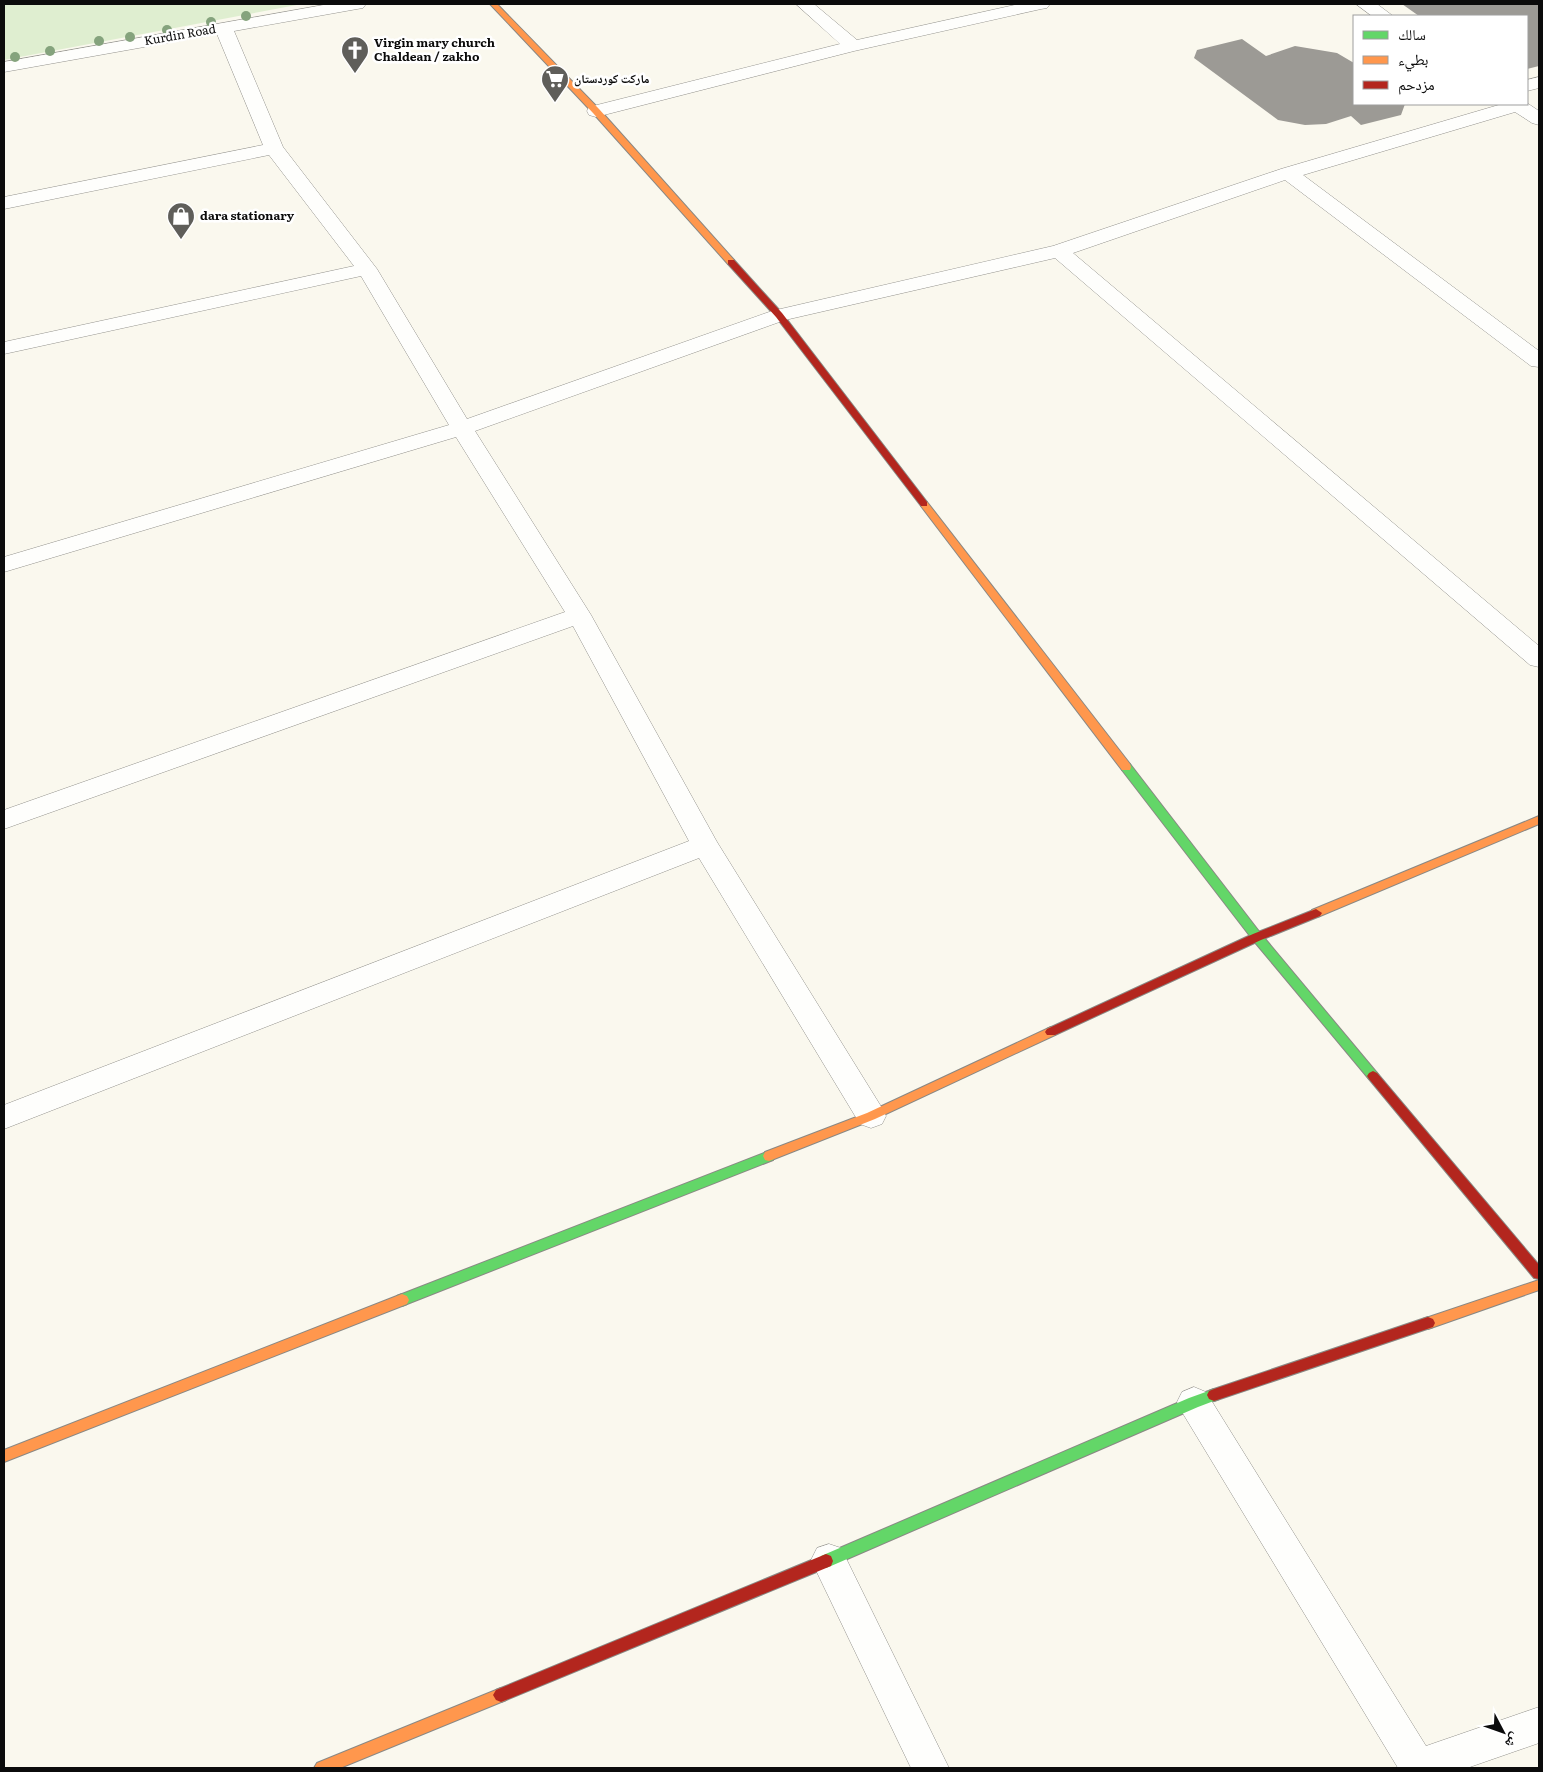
<svg xmlns="http://www.w3.org/2000/svg" width="1543" height="1772" viewBox="0 0 1543 1772" font-family="Literata,'Noto Naskh Arabic',serif">
<style>
.green{fill:#dfeed0}
.building{fill:#9c9a95}
.lines{fill:none;stroke-linecap:round;stroke-linejoin:round}
.street-casing{stroke:#93928d;stroke-width:1}
.fast-casing{stroke:#898884;stroke-width:2}
.slow-casing{stroke:#898884;stroke-width:2}
.jam-casing{stroke:#898884;stroke-width:2}
.street{fill:#fefefc;fill-rule:evenodd}
.fast{fill:#63d668;fill-rule:evenodd}
.slow{fill:#ff974d;fill-rule:evenodd}
.jam{fill:#b3261e;fill-rule:evenodd}
.tree{fill:#85a37d}
.labels{text-anchor:middle;stroke-width:5;stroke-linejoin:round;paint-order:stroke}
.far-street-label{font-size:12px;fill:#0b0b0b;stroke:#fff}
.far-poi-label{font-size:12px;font-weight:bold;fill:#0b0b0b;stroke:#fff;text-anchor:start}
</style>
<rect width="100%" height="100%" fill="#faf8ee"/>
<polygon class="green" points="4,4 302,4 4,60"/>
<g class="building">
<polygon points="1402,4 1539,4 1539,66 1527,69 1527,16 1419,16"/>
<polygon points="1242,39 1266,56 1295,46 1337,53 1354,63 1354,104 1405,104 1401,115 1361,125 1351,116 1326,124 1305,125 1278,120 1194,58 1197,50"/>
</g>
<g class="lines">
<g class="street-casing">
<g id="street">
<polygon points="329,4 366,4 363,8 357,9 234,31 283,147 377,269 467,419 772,311 1053,246 1281,169 1502,104 1527,103 1539,111 1539,125 1532,123 1515,112 1303,175 1539,351 1539,367 1531,366 1285,180 1073,253 1539,646 1539,667 1530,665 1055,258 785,320 475,431 591,615 717,842 882,1108 886,1116 882,1124 871,1128 860,1124 699,858 4,1129 4,1105 689,841 573,626 4,829 4,810 565,612 456,437 4,572 4,557 449,425 361,276 4,354 4,342 354,266 269,155 4,209 4,197 263,145 217,34 4,72 4,62"/>
<polygon points="796,4 814,4 857,40 1019,4 1050,4 1047,8 1041,9 854,51 596,117 589,115 587,111 589,107 840,44"/>
<polygon points="1356,4 1377,4 1393,16 1372,16"/>
<polygon points="1539,77 1539,88 1527,91 1527,80"/>
<polygon points="1194,1387 1206,1392 1426,1746 1539,1707 1539,1743 1467,1768 1398,1768 1182,1412 1177,1402 1182,1392"/>
<polygon points="829,1544 841,1548 949,1768 911,1768 811,1560 817,1548"/>
</g>
</g>
<g class="fast-casing">
<g id="fast">
<polygon points="1126,763 1130,764 1261,934 1377,1073 1379,1076 1377,1079 1369,1079 1253,940 1122,770 1121,767"/>
<polygon points="769,1151 773,1152 775,1156 773,1160 407,1304 402,1306 397,1304 395,1300 397,1296"/>
<polygon points="1214,1389 1219,1391 1221,1395 1219,1399 1198,1407 831,1566 826,1568 821,1566 819,1561 821,1556 1189,1398"/>
</g>
</g>
<g class="slow-casing">
<g id="slow">
<polygon points="490,4 497,4 599,109 734,260 734,264 728,264 593,113"/>
<polygon points="924,501 927,502 1130,764 1131,767 1130,770 1122,770 921,506 921,502"/>
<polygon points="1539,816 1539,824 1320,916 1316,917 1310,913 1312,910"/>
<polygon points="1051,1027 1055,1029 1057,1032 1055,1035 875,1119 769,1161 765,1160 763,1156 765,1152 867,1113"/>
<polygon points="1539,1280 1539,1290 1428,1329 1423,1327 1421,1323 1423,1319"/>
<polygon points="402,1294 407,1296 409,1300 407,1304 4,1462 4,1450"/>
<polygon points="501,1688 506,1690 509,1695 506,1700 340,1768 314,1768 317,1763"/>
</g>
</g>
<g class="jam-casing">
<g id="jam">
<polygon points="728,260 734,260 782,313 927,502 927,506 921,506 776,317 728,264"/>
<polygon points="1316,909 1322,913 1320,916 1261,940 1055,1035 1047,1035 1045,1032 1047,1029 1253,934"/>
<polygon points="1373,1071 1377,1073 1539,1265 1539,1279 1534,1278 1369,1079 1367,1076 1369,1073"/>
<polygon points="1428,1317 1433,1319 1435,1323 1433,1327 1214,1401 1209,1399 1207,1395 1209,1391 1214,1389"/>
<polygon points="826,1554 831,1556 833,1561 831,1566 506,1700 501,1702 496,1700 493,1695 496,1690"/>
</g>
</g>
<use href="#street" class="street"/>
<use href="#fast" class="fast"/>
<use href="#slow" class="slow"/>
<use href="#jam" class="jam"/>
</g>
<g class="tree">
<circle cx="246" cy="16" r="5"/>
<circle cx="211" cy="22" r="5"/>
<circle cx="167" cy="30" r="5"/>
<circle cx="130" cy="37" r="5"/>
<circle cx="99" cy="41" r="5"/>
<circle cx="50" cy="51" r="5"/>
<circle cx="15" cy="57" r="5"/>
</g>
<defs>
<g id="church-pin" transform="scale(1.4375)"><path d="M0 17L-7.5 6A9.5 9.5 0 1 1 7.5 6Z" fill="#5f5e5a" stroke="#fff"/><path d="M-1.2-6h2.4v3.5h3.3v2.4h-3.3V6h-2.4V-.1h-3.3v-2.4h3.3Z" fill="#fff"/></g>
<g id="supermarket-pin" transform="scale(1.4375)"><path d="M0 17L-7.5 6A9.5 9.5 0 1 1 7.5 6Z" fill="#5f5e5a" stroke="#fff"/><path d="M-6-5.5h2.5l.6 2H6L4.5 2H-2.5L-4.4-4H-6ZM-1.5 3.2a1.3 1.3 0 1 0 .1 0ZM3 3.2a1.3 1.3 0 1 0 .1 0Z" fill="#fff"/></g>
<g id="shop-pin" transform="scale(1.4375)"><path d="M0 17L-7.5 6A9.5 9.5 0 1 1 7.5 6Z" fill="#5f5e5a" stroke="#fff"/><path d="M-5-2.5h2.3a2.7 3.5 0 0 1 5.4 0H5L5.5 6h-11ZM-1.5-2.5h3a1.5 2.3 0 0 0-3 0Z" fill="#fff"/></g>
</defs>
<g fill-rule="evenodd">
<use href="#church-pin" x="355" y="50"/>
<use href="#supermarket-pin" x="555" y="79"/>
<use href="#shop-pin" x="181" y="216"/>
</g>
<g class="labels">
<g class="far-street-label">
<text transform="translate(180 35) rotate(-10)" y="4">Kurdin Road</text>
</g>
<g class="far-poi-label">
<text x="374" y="47">Virgin mary church<tspan x="374" dy="14">Chaldean / zakho</tspan></text>
<text x="574" y="83">ماركت كوردستان</text>
<text x="200" y="220">dara stationary</text>
</g>
</g>
<rect width="1543" height="1772" fill="none" stroke="#0b0b0b" stroke-width="10"/>
<rect x="1353" y="15" width="175" height="90" fill="#ffffff" stroke="#9d9d9d"/>
<rect x="1363" y="31" width="25" height="8" fill="#63d668" stroke="#9d9d9d"/>
<text x="1398" y="40" font-size="15" fill="#0b0b0b">سالك</text>
<rect x="1363" y="56" width="25" height="8" fill="#ff974d" stroke="#9d9d9d"/>
<text x="1398" y="65" font-size="15" fill="#0b0b0b">بطيء</text>
<rect x="1363" y="81" width="25" height="8" fill="#b3261e" stroke="#9d9d9d"/>
<text x="1398" y="90" font-size="15" fill="#0b0b0b">مزدحم</text>
<g transform="translate(1503 1732) rotate(131)" stroke="#ffffff" stroke-width="4" paint-order="stroke">
<path d="M0-4L9 19L0 12L-9 19Z" fill="#0b0b0b"/>
<text y="-8" font-size="14" font-weight="bold" text-anchor="middle" fill="#0b0b0b">ش</text>
</g>
</svg>
